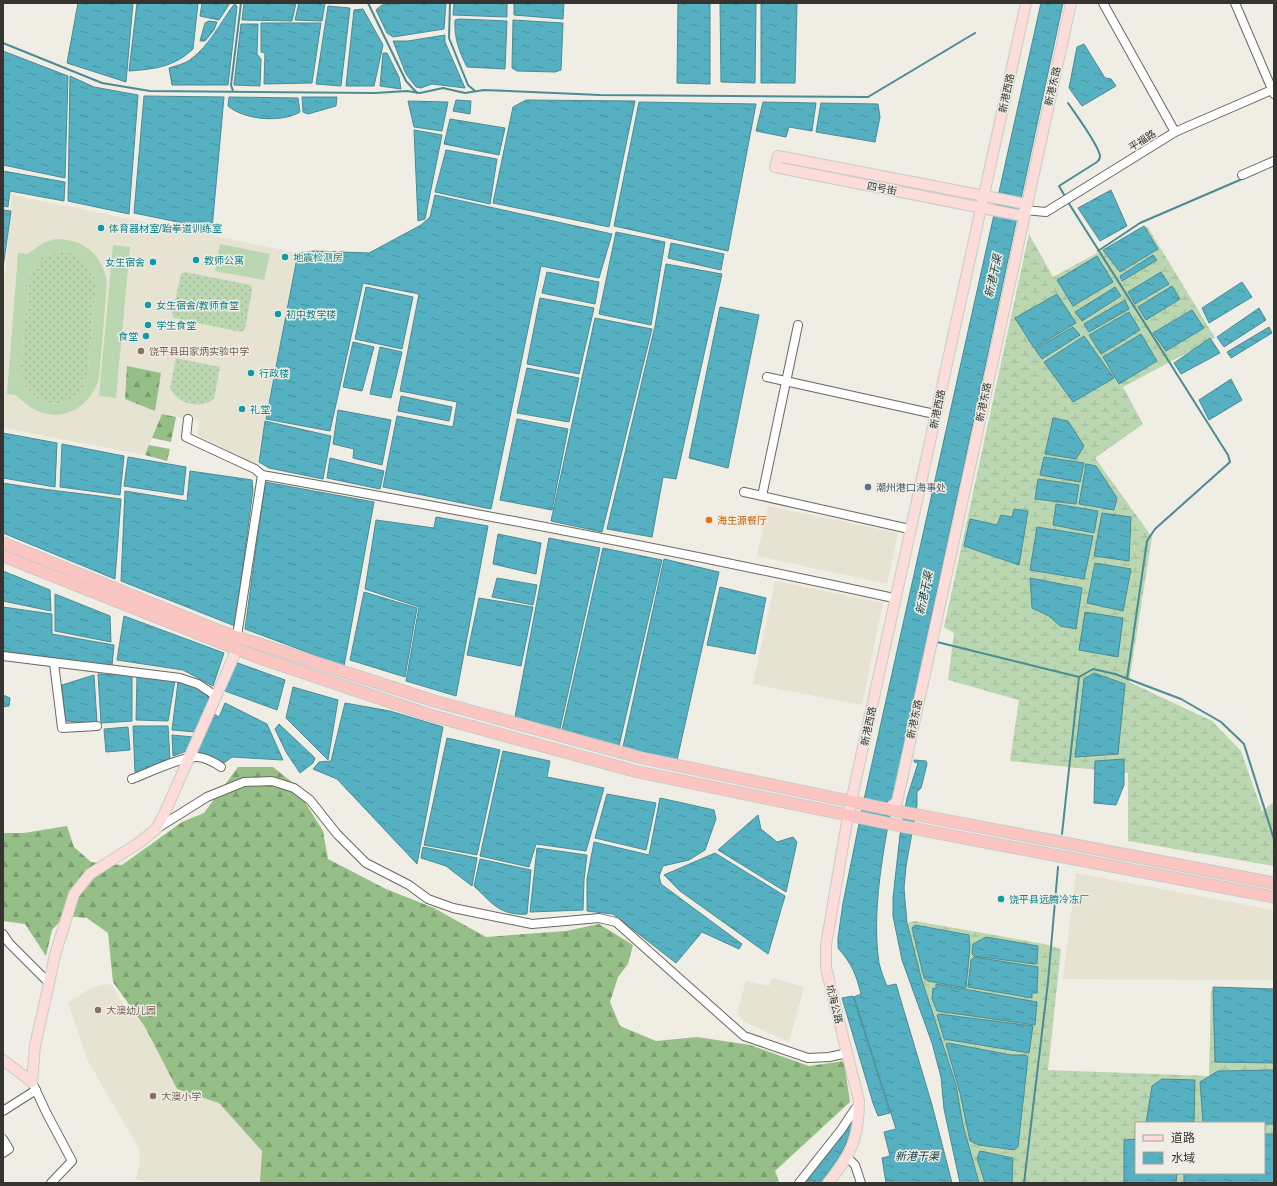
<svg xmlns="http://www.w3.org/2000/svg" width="1277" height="1186" viewBox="0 0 1277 1186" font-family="Arial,'Noto Sans SC',sans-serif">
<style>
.built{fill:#e6e3d3}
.grass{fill:url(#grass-dots)}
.forest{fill:url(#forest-firs)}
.wetland{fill:url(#wetland-marsh);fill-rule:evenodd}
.pitch{fill:#bad7b1;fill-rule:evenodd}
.water{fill:url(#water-ripples);stroke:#4b8b96}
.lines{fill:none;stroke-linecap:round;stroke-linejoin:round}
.stream{stroke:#4b8b96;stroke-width:2}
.minor-casing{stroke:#69675f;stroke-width:10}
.major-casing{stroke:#cacac9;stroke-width:12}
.highway-casing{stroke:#cacac9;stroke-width:13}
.minor{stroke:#fff;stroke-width:8}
.major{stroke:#fdddda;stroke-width:10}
.highway{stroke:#fbc6c2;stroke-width:11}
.culture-dot{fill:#0f9aa8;stroke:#efede4;stroke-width:1.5}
.education-dot{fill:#8d6e63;stroke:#efede4;stroke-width:1.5}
.service-dot{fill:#5c6f8a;stroke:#efede4;stroke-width:1.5}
.food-dot{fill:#e8710a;stroke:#efede4;stroke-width:1.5}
.labels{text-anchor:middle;stroke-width:3;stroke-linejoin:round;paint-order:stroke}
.street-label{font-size:10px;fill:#353431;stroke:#efede4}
.culture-label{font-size:10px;fill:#0d838f;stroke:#efede4;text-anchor:start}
.education-label{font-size:10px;fill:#785e54;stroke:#efede4;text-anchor:start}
.service-label{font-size:10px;fill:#4e5e75;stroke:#efede4;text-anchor:start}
.food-label{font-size:10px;fill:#c56008;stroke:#efede4;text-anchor:start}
.water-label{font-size:11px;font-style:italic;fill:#174149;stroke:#efede4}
</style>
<defs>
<pattern id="grass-dots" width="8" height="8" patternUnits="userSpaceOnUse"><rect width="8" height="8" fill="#bad7b1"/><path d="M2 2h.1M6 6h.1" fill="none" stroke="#a0b999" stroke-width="1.8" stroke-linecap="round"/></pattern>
<pattern id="forest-firs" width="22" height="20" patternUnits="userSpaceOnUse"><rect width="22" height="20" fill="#95bf87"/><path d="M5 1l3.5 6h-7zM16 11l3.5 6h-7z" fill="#7a9c6f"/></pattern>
<pattern id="wetland-marsh" width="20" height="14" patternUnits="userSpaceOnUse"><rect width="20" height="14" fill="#bad7b1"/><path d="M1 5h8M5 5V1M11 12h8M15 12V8" fill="none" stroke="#a0b999"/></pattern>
<pattern id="water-ripples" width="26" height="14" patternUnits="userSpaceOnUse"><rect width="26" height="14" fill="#55b0c1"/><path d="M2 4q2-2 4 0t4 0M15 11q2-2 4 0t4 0" fill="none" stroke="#47909d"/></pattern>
</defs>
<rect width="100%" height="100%" fill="#efede4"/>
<g class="built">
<polygon points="12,195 298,253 256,465 197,435 199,421 162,414 145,455 3,428 3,294"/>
<polygon points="768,506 898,533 887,584 757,556"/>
<polygon points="775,581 883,603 862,705 753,684"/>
<polygon points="1076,873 1274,910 1274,980 1063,979"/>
<polygon points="772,978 804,987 789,1042 743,1021 737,1012 746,981 769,986"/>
<polygon points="105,984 112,985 130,1017 136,1015 145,1027 177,1089 219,1103 262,1151 260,1183 150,1183 136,1179 140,1162 139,1149 87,1059 68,1003 91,988"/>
</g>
<g class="grass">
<path d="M61,251C82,253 94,265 96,286L87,379C71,419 20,407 21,365L30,273L42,257Z"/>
<polygon points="184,272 251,285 252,290 245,329 241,332 174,318 172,314 181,274"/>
<path d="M176,358L220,367L214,399C200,410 177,404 170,388Z"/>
</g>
<g class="forest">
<polygon points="127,366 161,373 155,411 125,399"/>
<polygon points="162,414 176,417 171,442 152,438"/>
<polygon points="149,445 170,449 167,461 145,455"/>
<polygon points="238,767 273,767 293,783 323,831 328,859 386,889 434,908 486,937 566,931 599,924 633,945 628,964 618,977 610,1002 620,1026 656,1041 697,1037 750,1045 809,1066 844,1061 850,1102 775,1171 779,1181 777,1183 260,1183 262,1151 219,1103 177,1089 145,1027 113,982 108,933 87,918 65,916 52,930 46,956 25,924 3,921 3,833 24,833 67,826 74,847 91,862 122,865 182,822 204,813"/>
</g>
<g class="wetland">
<polygon points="1147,226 1215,338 1123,387 1143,424 1095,458 1152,537 1129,682 1212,721 1241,751 1262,811 1274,802 1274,866 1128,841 1128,773 1010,761 1019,700 948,680 954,633 944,627 1029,234 1053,277"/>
<path d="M915,921L1044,944L1061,949L1048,1070L1209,1076L1211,991L1274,992V1183H979L963,1125L956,1085L910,940L907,923ZM1136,1123H1264V1173H1136Z"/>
</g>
<g class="pitch">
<path d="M56,239C84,239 103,255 107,283L99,379C85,420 44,426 16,395L7,394L18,253L27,254L45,242ZM61,251C82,253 94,265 96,286L87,379C71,419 20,407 21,365L30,273L42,257Z"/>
<polygon points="220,244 270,254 264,280 215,271"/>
<polygon points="113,245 130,247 116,398 99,396"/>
</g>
<g class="water">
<polygon points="78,3 133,3 126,82 67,63"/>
<path d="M137,3H198L193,49C174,67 155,69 129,71Z"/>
<polygon points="202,3 230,3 219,20 200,16"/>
<path d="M235,3L237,7L228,85H172L169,68C175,66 184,64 190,60C210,45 220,23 235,3Z"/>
<polygon points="244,3 296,3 292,21 242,20"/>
<polygon points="299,3 325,3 322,21 295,20"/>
<polygon points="404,3 446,3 444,29 393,37 387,33 376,10 382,5"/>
<polygon points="454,3 507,3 507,17 453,15"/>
<polygon points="514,3 564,3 563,19 514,15"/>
<polygon points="678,3 710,3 710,84 677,83"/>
<polygon points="720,3 756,3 755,83 721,82"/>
<polygon points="761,3 797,3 795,83 761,83"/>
<path d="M1041,3H1063L899,768C888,827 870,903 879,963C881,971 884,979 887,986L896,984L932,1105L952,1183H886L882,1158L890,1156L884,1132L896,1129L854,997L861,994C856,974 852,964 838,948V938L843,903L863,804Z"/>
<polygon points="328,6 350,8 341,86 316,84"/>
<polygon points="363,9 383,45 374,86 346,86 354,10"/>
<path d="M459,19L507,21L505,69L467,67C459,51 454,38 455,20Z"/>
<polygon points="513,20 563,23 561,70 555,72 517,71 512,68"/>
<polygon points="209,21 217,22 214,30 205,41 200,41 205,23"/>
<polygon points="261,23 321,23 312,83 264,84 265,53 261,52"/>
<polygon points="241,24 258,24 257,54 261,59 260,86 234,85"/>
<polygon points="445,35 445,42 465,88 432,84 421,88 416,87 406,74 393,41 408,41"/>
<polygon points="1084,44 1105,78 1111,79 1116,86 1082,106 1069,88 1077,47"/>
<polygon points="3,51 68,76 65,178 3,165"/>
<polygon points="383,53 387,53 399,77 401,89 380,86"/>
<polygon points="70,76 94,87 138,95 129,214 68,201"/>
<polygon points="144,96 224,97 212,229 134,213"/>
<path d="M229,97L298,98L300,112C282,123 244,120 228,106Z"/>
<polygon points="302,97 337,97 336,106 308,114 303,112"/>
<polygon points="456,100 471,101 470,114 453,111"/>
<polygon points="526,100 635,101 609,227 493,203 513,107"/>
<polygon points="408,101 448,102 442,131 414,127"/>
<polygon points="639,102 756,104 728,251 614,226"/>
<polygon points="763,102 816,103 812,131 789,127 786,137 756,131"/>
<polygon points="821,103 878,104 880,117 875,142 816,132"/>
<polygon points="450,119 505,128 499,155 444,144"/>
<polygon points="414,130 442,135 425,219 418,221"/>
<polygon points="446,150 497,159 490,204 435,192"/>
<polygon points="3,171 65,182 64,201 10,191 8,207 3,206"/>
<polygon points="1111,190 1127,226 1100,241 1078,208"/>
<polygon points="435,195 612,234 599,278 541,266 491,509 383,487 397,416 453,427 457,402 400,391 419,294 363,283 330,431 266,419 298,253 314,251 369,253 421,225 430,217"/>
<polygon points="3,210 11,211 3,268"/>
<polygon points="1144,226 1158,249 1120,272 1103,250"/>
<polygon points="616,232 665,242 651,325 599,314"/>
<polygon points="671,243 724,254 721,270 668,258"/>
<polygon points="1153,255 1157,260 1122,281 1120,276"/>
<polygon points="1097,256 1113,282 1073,306 1057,280"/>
<polygon points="666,264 722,274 676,479 663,477 652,537 607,529 655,326"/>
<polygon points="547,272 599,282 595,304 542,293"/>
<polygon points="1161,272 1169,284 1135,304 1128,292"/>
<polygon points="1242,282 1252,297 1209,323 1202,308"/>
<polygon points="1172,286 1180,299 1146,320 1138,307"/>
<polygon points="366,287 413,297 402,349 355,339"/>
<polygon points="1115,287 1121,296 1082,321 1075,312"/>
<polygon points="1057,294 1076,323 1034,348 1015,318"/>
<polygon points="540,298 594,308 579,374 527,364"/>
<polygon points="1125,300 1129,309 1089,332 1084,324"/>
<polygon points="720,307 759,315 728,468 689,458"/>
<polygon points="1259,308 1266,320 1224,347 1217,337"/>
<polygon points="1192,310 1204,328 1166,351 1153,333"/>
<polygon points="1129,312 1140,330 1101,354 1089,335"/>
<polygon points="595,318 652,329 602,532 551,521"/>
<polygon points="1073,327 1080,335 1042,359 1035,349"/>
<polygon points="1269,327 1272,333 1231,358 1227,352"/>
<polygon points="1141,334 1157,361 1119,384 1103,357"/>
<polygon points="1084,336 1114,378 1073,402 1044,362"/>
<polygon points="1210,338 1220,353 1181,374 1174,363"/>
<polygon points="353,342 374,347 362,391 343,387"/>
<polygon points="380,347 402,352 391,398 370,394"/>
<polygon points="527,368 579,378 569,422 517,413"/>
<polygon points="1231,379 1242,400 1209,420 1199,400"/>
<polygon points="401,396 452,407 449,421 398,411"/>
<polygon points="338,410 391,420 382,465 353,458 354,449 333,444"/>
<polygon points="1053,418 1068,421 1084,446 1076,459 1045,454"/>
<polygon points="517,419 568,429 552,510 500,500"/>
<polygon points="265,421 331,436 323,479 269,468 259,462"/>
<polygon points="3,433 57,443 55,487 3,478"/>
<polygon points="62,444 124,456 120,495 60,487"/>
<polygon points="128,457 186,467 183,495 124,486"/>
<polygon points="1044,457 1084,463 1080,482 1040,475"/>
<polygon points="330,458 384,471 380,489 327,478"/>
<polygon points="1086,464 1096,466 1117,498 1114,510 1079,504"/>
<polygon points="190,471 252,480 253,490 235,626 121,581 125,491 187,501"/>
<polygon points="1038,479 1079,485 1076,504 1035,499"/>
<polygon points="265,482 374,502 344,666 245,629"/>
<path d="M3,483C42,490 81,493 121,499L115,579L3,533Z"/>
<polygon points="1056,504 1098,511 1094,533 1053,525"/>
<polygon points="1014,509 1028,511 1019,565 964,546 970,519 997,525 1001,515 1012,517"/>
<polygon points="1102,513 1131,517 1129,561 1094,556"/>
<polygon points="436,517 488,526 456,696 406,681 419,607 365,589 376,520 434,528"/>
<polygon points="1037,527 1093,536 1084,579 1030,570"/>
<polygon points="498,534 541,543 536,574 493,564"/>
<polygon points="549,538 600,548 560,729 515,717"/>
<polygon points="603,548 662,560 619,746 562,730"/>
<polygon points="664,559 719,572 677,760 623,747"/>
<polygon points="1095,563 1131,569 1123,611 1087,603"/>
<polygon points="3,571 50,590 51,611 3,601"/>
<polygon points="497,578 537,585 533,605 492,597"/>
<polygon points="1030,578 1082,588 1076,629 1060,626 1049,616 1032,608"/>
<polygon points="720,587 766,598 755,654 707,645"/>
<polygon points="364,592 417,608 405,677 350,660"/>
<polygon points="55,594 110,616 111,642 55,631"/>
<polygon points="479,598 533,607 521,666 467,655"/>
<polygon points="3,607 52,614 52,634 114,645 112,666 3,651"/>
<polygon points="1085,612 1123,618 1118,657 1079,650"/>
<polygon points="124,616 224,653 213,686 183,670 117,660"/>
<polygon points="235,662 285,680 277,710 225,691"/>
<polygon points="1094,673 1125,684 1118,754 1075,757 1084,679"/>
<polygon points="98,674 132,675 132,721 101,723"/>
<polygon points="94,675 97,723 65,721 62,685"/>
<polygon points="137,676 175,680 168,721 136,720"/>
<polygon points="178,682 198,687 209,698 196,732 172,730"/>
<polygon points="293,687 338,700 328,760 286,718"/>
<polygon points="3,695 10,698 9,706 3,707"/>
<polygon points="225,703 267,724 283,760 232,757 224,763 195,754 214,714 219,717"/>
<polygon points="345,703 390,711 443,727 417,864 337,779 313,769 319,762 331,761"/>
<polygon points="279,724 315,758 313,763 300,773 286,752 275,729"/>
<polygon points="133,726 168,726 170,760 146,772 135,772"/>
<polygon points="128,727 130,750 106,752 104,729"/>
<polygon points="172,735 193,737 189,750 173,756"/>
<polygon points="447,738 500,750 477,855 424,845"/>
<polygon points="503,751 550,761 547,777 604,788 586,851 536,844 529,867 480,856"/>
<polygon points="1124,759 1124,785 1116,805 1094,803 1095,761"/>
<polygon points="914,760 926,761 927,764 921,788 917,792 917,805 906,866 904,888 907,923 921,977 956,1085 963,1125 979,1183 960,1183 944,1109 941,1077 932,1043 902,960 893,916 893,898 900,835 907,798 918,763 914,762"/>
<polygon points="607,794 656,803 646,850 595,838"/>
<polygon points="660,798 714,810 716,819 705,850 689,860 663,866 659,876 661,884 742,944 739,949 702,932 676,963 613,914 587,911 587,879 594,842 649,855"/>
<polygon points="758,815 761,829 777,842 793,837 797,842 786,892 718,850"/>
<polygon points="423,847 477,858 472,886 446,866 421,858"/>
<polygon points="537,848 587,855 584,880 583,910 530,912"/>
<polygon points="715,853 785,896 768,954 680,891 664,875"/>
<path d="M480,859L531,870L527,914C500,916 492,903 474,886Z"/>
<polygon points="915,925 969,935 970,946 966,988 928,981 924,978 912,928"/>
<polygon points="986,937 1038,946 1037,963 1035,964 974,956 972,954 973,944"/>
<polygon points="974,957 1038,967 1037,993 1032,993 1032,998 968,987 971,960"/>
<polygon points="936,984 1037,1002 1035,1025 937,1011 932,999 933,988 936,989"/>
<polygon points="1213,987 1274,989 1274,1063 1215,1062"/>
<polygon points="853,996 890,1113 878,1116 873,1103 842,998"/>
<polygon points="939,1014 1033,1026 1029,1053 944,1039 937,1015"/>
<polygon points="948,1043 1011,1055 1025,1055 1028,1057 1018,1147 1014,1150 979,1145 970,1141 960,1093 946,1044"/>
<polygon points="1274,1070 1274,1124 1203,1123 1200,1082 1218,1071"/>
<polygon points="1162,1079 1195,1080 1194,1122 1146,1123 1152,1086"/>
<path d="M854,1117C848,1147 838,1159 820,1183H804Z"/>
<polygon points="1264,1134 1274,1134 1274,1183 1184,1183 1184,1173 1264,1173"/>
<polygon points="1136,1139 1136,1173 1177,1173 1176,1183 1124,1183 1124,1140"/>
<polygon points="980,1151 1013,1158 1012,1183 985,1183 977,1158"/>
</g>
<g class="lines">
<g class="stream">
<polyline points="368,3 406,81 417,93"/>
<polyline points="450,3 449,38 468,85 475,91"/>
<polyline points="3,43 102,83 150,91 375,93 407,91 420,93 443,88 465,93 484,90 600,95 868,97 975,33"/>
<polyline points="233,91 231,85 241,3"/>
<path d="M1066,198L1059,186L1097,162C1098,161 1100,158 1100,157C1101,148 1074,112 1068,103"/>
<polyline points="1068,202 1228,455 1230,462 1155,529 1147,541 1127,679"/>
<polyline points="1098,251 1140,223 1256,173"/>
<polyline points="937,642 1079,677 1062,834"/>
<polyline points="1079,677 1093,669 1115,674 1181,699 1221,722 1244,744 1274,839"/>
<polyline points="1024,1183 1048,982 1058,867"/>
</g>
<g class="minor-casing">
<g id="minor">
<polyline points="1103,3 1175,132"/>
<polyline points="1235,3 1274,94"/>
<polyline points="1242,175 1274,161"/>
<polyline points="1024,210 1046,212 1175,132 1274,89"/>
<polyline points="767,377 930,413"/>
<polyline points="188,419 186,437 255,469 262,475 237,636"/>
<path d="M262,475C472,512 681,552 889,597"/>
<polyline points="744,492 905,528"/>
<polyline points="762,496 798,325"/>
<polyline points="3,656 180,678 198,684 216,696"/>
<polyline points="54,663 62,728 97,726"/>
<path d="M132,779C148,773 182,756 198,757C206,758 214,762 221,767"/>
<polyline points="156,829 207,797 244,782 272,781 294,788 310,800 337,834 366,863 409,885 428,899 453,908 532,924 599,918 616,922 744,1036 808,1058 829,1057 843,1054"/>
<polyline points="3,934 9,943 49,983"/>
<polyline points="32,1082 47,1114 72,1161 51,1183"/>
<polyline points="3,1111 36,1090"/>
<polyline points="3,1139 9,1149 3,1153"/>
<polyline points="851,1161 855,1165 861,1183"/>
<polyline points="799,1183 841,1130 855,1109"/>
</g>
</g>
<g class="major-casing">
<g id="major">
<polyline points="1023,216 775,167 778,156 1026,204"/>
<polyline points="888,809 897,802 1071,3"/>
<polyline points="3,1060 32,1082 35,1046 49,983 55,955 74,894 90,874 140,842 156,829 166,810 237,649"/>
<path d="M828,1183C851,1155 859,1138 859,1101L826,968V945L848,816L1026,3"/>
</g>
</g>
<g class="highway-casing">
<g id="highway">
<polyline points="3,543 222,632 262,645 434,701 642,758 897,811 1274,883"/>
<polyline points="3,556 257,657 426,714 634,771 901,826 1274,897"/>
</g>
</g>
<use href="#minor" class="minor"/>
<use href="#major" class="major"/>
<use href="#highway" class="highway"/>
</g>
<g class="culture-dot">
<circle cx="101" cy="228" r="4"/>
<circle cx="285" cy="257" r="4"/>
<circle cx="196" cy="260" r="4"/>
<circle cx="153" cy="262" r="4"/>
<circle cx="148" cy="305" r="4"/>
<circle cx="278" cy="314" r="4"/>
<circle cx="148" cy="325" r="4"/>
<circle cx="146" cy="336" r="4"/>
<circle cx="251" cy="373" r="4"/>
<circle cx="242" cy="409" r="4"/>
<circle cx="1001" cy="899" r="4"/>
</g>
<g class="education-dot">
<circle cx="141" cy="351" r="4"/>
<circle cx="98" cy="1010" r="4"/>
<circle cx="153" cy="1096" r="4"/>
</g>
<circle class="service-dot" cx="868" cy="487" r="4"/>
<circle class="food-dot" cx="709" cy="520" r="4"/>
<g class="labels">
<g class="street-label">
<text transform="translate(1052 86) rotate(-77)" y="4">新港东路</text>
<text transform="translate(1006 93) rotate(-78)" y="4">新港西路</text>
<text transform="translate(1142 140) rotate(-32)" y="4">平福路</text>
<text transform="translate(882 188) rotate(11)" y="4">四号街</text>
<text transform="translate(983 402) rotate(-78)" y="4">新港东路</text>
<text transform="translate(937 409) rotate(-78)" y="4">新港西路</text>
<text transform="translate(914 719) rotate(-78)" y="4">新港东路</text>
<text transform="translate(868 726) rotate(-78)" y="4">新港西路</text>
<text transform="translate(835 1004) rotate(76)" y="4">坑海公路</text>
</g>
<g class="culture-label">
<text x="109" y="232">体育器材室/跆拳道训练室</text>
<text x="293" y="261">地震检测房</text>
<text x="204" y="264">教师公寓</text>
<text x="145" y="266" text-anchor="end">女生宿舍</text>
<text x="156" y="309">女生宿舍/教师食堂</text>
<text x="286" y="318">初中教学楼</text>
<text x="156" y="329">学生食堂</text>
<text x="138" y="340" text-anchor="end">食堂</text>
<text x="259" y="377">行政楼</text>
<text x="250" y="413">礼堂</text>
<text x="1009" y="903">饶平县远腾冷冻厂</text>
</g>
<g class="education-label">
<text x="149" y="355">饶平县田家炳实验中学</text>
<text x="106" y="1014">大澳幼儿园</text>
<text x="161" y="1100">大澳小学</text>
</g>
<g class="service-label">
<text x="876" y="491">潮州港口海事处</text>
</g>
<g class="food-label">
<text x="717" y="524">海生源餐厅</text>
</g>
<g class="water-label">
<text transform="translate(993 276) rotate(-78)" y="4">新港干渠</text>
<text transform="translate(924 593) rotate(-78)" y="4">新港干渠</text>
<text x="917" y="1160">新港干渠</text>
</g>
</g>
<rect width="1277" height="1186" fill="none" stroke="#353431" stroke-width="8"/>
<rect x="1135" y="1122" width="130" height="52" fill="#efede4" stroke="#a5a39c"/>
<rect x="1143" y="1135" width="20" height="6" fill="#fdddda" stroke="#a5a39c"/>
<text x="1171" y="1142" font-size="12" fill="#353431">道路</text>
<rect x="1143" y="1152" width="20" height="12" fill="url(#water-ripples)" stroke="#a5a39c"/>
<text x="1171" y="1162" font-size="12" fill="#353431">水域</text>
</svg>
